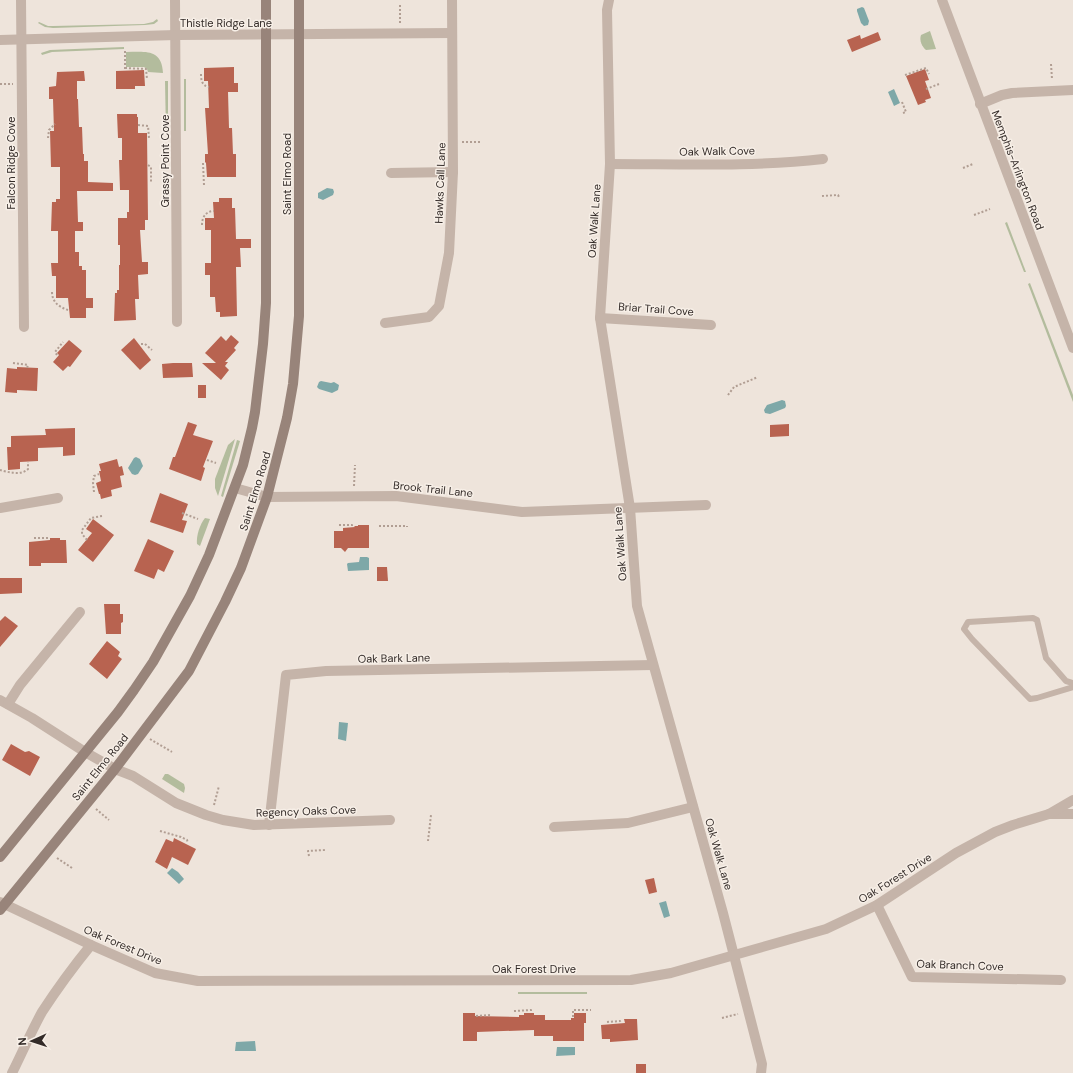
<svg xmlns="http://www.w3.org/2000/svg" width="1073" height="1073" viewBox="0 0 1073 1073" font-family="'DM Sans',sans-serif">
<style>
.green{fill:#b3bc9d}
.water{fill:#7ea8a8}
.building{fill:#b86350}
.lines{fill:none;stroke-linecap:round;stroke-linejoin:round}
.path{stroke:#b19e93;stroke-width:2;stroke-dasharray:2 2;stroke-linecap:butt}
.service{stroke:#c5b4a9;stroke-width:6}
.minor{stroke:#c5b4a9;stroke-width:10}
.tertiary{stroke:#c5b4a9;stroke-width:10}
.secondary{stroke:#98847a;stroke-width:10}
.labels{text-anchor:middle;stroke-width:3;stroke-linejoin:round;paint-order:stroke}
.street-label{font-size:11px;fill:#332b28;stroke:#f7efe7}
</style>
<rect width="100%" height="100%" fill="#eee4db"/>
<g class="green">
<polygon points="157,19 158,21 154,24 145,25 53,28 45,27 38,23 39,22 48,26 53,26 144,24 153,22"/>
<path d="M930,31L936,49L926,50C922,47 919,40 921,35Z"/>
<polygon points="124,47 124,49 52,52 42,55 41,53 50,50"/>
<path d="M126,52C144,52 162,48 163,73L148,72L147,69L144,67H126Z"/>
<rect x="184" y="79" width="2" height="52"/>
<polygon points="165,81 168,81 168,134 166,134"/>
<polygon points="1007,222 1026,272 1024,272 1005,223"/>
<polygon points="1030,283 1073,395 1073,402 1028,284"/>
<polygon points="235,439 218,496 215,488 215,479 228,445"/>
<polygon points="237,440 240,441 223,497 221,496"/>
<path d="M205,518L210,519L200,546L197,544C196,536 200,524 205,518Z"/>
<polygon points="165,774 168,774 184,784 185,788 184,793 162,779"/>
<rect x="518" y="992" width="69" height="2"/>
</g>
<g class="water">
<polygon points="862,7 864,8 869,21 868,25 864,26 861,23 857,11 857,9"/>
<polygon points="894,89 900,103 894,106 888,92"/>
<polygon points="327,188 333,189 334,192 333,195 323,200 318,198 318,193"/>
<polygon points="321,381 331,383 334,382 339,385 338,390 332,393 319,389 317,387 319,382"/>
<polygon points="782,400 785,401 786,406 785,408 770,414 765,413 764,410 767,405"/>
<polygon points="136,457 140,459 143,466 138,474 135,475 132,474 128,468 134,458"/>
<polygon points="360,557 367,557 369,558 369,570 348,571 347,564 348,563 359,562"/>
<polygon points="339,722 348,723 346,741 338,739"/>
<polygon points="172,868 178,872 184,879 179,884 167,873"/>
<polygon points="666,901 670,916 664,918 659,903"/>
<polygon points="255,1041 256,1051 235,1051 236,1042"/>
<polygon points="557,1047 575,1047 575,1055 556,1056"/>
</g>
<g class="building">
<polygon points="878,32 881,40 852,52 847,40 860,35 861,39"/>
<polygon points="234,67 234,83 238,83 238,92 228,92 229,128 232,128 233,154 236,154 236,177 207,177 206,163 205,162 205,154 208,154 205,108 209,108 208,81 204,81 204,68"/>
<polygon points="925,69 929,80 925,81 931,98 925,100 926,102 918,105 906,76"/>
<polygon points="144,70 145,86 135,86 135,89 116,89 116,71"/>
<polygon points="84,71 85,81 77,81 77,99 78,99 79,127 82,127 83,154 84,154 84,161 88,161 88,182 113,183 113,191 77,191 78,222 83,222 83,231 75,231 75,252 79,252 79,266 82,266 82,270 86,270 86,298 93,298 93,308 86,308 86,318 70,318 68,298 56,298 56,276 52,276 51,263 58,263 58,231 51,231 52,202 56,202 56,199 60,199 60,167 51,167 50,131 54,131 53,99 49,99 49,87 56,86 57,72"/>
<polygon points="117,114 137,114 137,117 138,117 138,133 147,133 148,220 145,220 145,230 140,230 142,262 148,262 148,274 138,275 139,299 135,299 136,320 114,321 115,293 117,293 117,290 119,290 119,265 120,265 120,245 118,245 118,218 127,218 127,212 129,212 129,190 120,190 119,160 122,160 122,138 118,138"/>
<polygon points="219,198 232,198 232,208 235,208 236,239 251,239 251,248 240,248 241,267 236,267 237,316 220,317 220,312 216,312 215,297 210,297 210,275 205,275 205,263 211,263 211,230 205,230 205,218 214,218 213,202 219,202"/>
<polygon points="231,335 239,342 234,348 236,350 225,362 228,362 225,366 229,370 221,380 202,363 216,363 205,353 221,336 226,341"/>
<polygon points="134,338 151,360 140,370 121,350"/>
<polygon points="69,340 82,351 70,367 68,366 63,371 53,362 59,355 57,353"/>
<polygon points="173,363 192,363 193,377 163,378 162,364"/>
<polygon points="17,367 38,368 37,391 17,390 17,393 5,392 7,368 17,369"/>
<rect x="198" y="385" width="8" height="13"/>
<polygon points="188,422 197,425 193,435 213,441 203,467 205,468 201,481 169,469 173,457 175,457"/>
<polygon points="789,424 789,436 770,437 770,425"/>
<polygon points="75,428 75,455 63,456 63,447 38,448 38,461 20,462 20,469 8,470 7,447 11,447 11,436 46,435 45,429"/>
<polygon points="117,459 119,467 122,466 124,475 120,476 122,487 111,490 112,496 101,499 100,494 99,494 96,483 101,481 99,471 101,471 99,464"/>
<polygon points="160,493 188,504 182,520 187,521 183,533 150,522"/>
<polygon points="93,519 114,535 93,562 78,550 92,533 86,529"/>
<polygon points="358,525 369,525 369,548 348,548 345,552 341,548 334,548 334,531 343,531 343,528 355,527 354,526 358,526"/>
<polygon points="50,538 60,538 60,540 66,540 67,563 41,563 41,566 29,566 29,542 50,540"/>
<polygon points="148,539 174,551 164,572 158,569 154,579 134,571"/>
<polygon points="377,567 387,567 388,581 377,581"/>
<polygon points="0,578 22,578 22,593 0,594"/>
<polygon points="104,604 120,604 120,614 123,614 123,622 121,623 121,634 106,634"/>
<polygon points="5,616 18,626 0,647 0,621"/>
<polygon points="107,641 120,652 118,656 122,659 107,679 89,664"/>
<polygon points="11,744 25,752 29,751 40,757 30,776 2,760"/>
<polygon points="174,838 196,849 188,865 172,857 167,869 155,862 166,839 173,842"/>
<polygon points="654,878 657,892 649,894 645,880"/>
<polygon points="463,1013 475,1013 475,1016 519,1017 519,1015 524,1015 524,1013 534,1013 534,1015 545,1015 545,1020 571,1020 571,1018 574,1018 574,1013 586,1013 586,1023 584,1023 584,1041 553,1041 553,1036 534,1036 534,1030 477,1032 477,1041 463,1041"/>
<polygon points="624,1019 637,1019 638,1040 610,1042 610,1039 602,1039 601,1025 625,1023"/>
<rect x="636" y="1064" width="10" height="9"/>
</g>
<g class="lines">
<g class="path">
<polyline points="400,5 400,23"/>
<polyline points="125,51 125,70"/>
<polyline points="1051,64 1052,79"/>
<polyline points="125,68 146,69 147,79"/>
<path d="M201,74C201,80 202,86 209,87"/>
<polyline points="905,75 926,68 929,74"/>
<polyline points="0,84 13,84"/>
<polyline points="926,89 939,84"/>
<polyline points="902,102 906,112 903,113"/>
<polyline points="138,125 148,126 149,138"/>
<polyline points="48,138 49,130 55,124"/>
<polyline points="462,142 481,142"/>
<polyline points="203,163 204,185"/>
<polyline points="148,165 151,167 151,182"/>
<polyline points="963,168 973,164"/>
<polyline points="822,196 838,195 839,197"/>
<polyline points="974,215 990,209"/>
<path d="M202,225C202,217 206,211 214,211"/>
<path d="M52,292C52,302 59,307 68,310"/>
<polyline points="141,344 145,344 152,350"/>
<polyline points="57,355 55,352 63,342"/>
<polyline points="13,363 28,365 27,368"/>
<polyline points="728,395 734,387 758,377"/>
<polyline points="207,460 216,463"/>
<path d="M0,470C8,472 21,476 28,469V462"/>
<polyline points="354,486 355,465"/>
<polyline points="94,492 93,483 94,476 99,474"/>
<polyline points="182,513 198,519"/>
<polyline points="339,525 352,525 352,526"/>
<polyline points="379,526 407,526 407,527"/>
<polyline points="34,538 48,538 48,540"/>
<polyline points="87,540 82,534 82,530 91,518 102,516"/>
<polyline points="150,739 172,752"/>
<polyline points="214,805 219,786"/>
<polyline points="96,809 109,820"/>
<polyline points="160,831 181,837 187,840 188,843"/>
<polyline points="428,841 431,815 432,815"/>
<polyline points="309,856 308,851 325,850"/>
<polyline points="57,858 72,868"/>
<polyline points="514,1011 531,1010 531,1012"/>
<polyline points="476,1016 490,1015"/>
<polyline points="573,1017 573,1010 591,1010"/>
<polyline points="722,1018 738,1014"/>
<polyline points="607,1022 620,1021 621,1024"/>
</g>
<polyline class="service" points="1073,683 1066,681 1046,658 1037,620 1033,618 968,622 964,629 972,639 1030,699 1037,698 1073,687"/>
<g class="minor">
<polyline points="21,0 24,327"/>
<polyline points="175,0 177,322"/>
<polyline points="609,0 607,10 610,164 600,318 630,508 637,606 723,913 762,1064 761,1073"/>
<polyline points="0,40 176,35 452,33"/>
<polyline points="980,104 1002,95 1012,93 1073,90"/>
<path d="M610,164C681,164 753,167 823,159"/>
<polyline points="391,173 453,172"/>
<polyline points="600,318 711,325"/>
<polyline points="385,323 429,317 439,306 449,253 453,172 452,0"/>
<polyline points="235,488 267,497 396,496 522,512 706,505"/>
<polyline points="0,508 58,498"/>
<polyline points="0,700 32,718 85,752 115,769 133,776 176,803 206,815 223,820 254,825 390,820"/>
<polyline points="8,704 20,685 80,612"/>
<polyline points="1049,814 1073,814"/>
<polyline points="269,825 286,675 326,671 653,665"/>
<polyline points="554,827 628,823 693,807"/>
<polyline points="0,902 91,945 155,973 198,981 631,980 671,973 826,929 877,905 956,853 995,832 1013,825 1049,814 1073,800"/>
<polyline points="877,905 912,977 1061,980"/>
<path d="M12,1073C22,1053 31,1032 42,1012C57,989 73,967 91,945"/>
</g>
<polyline class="tertiary" points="942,0 1073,348"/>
<g class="secondary">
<polyline points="0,857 118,712 134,690 153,662 190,596 209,555 243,465 252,428 255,412 263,344 266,303 266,0"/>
<polyline points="0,910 115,769 189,671 225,602 241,568 267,497 287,418 293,384 299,316 299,0"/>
</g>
</g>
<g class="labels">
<g class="street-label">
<text x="226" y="27">Thistle Ridge Lane</text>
<text transform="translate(717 151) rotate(-1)" y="4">Oak Walk Cove</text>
<text transform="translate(165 161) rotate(-90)" y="4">Grassy Point Cove</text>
<text transform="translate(11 163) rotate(-90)" y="4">Falcon Ridge Cove</text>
<text transform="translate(1018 170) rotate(69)" y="4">Memphis-Arlington Road</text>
<text transform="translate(287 174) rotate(-90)" y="4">Saint Elmo Road</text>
<text transform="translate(440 183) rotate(-88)" y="4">Hawks Call Lane</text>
<text transform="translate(594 221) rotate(-86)" y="4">Oak Walk Lane</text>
<text transform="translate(656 309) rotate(4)" y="4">Briar Trail Cove</text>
<text transform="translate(433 489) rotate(6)" y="4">Brook Trail Lane</text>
<text transform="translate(255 491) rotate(-73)" y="4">Saint Elmo Road</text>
<text transform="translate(620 544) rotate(-94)" y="4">Oak Walk Lane</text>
<text transform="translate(394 658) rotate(-1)" y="4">Oak Bark Lane</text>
<text transform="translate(100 767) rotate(-51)" y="4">Saint Elmo Road</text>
<text transform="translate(306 811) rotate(-2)" y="4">Regency Oaks Cove</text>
<text transform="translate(719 854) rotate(74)" y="4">Oak Walk Lane</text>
<text transform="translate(895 878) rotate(-32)" y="4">Oak Forest Drive</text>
<text transform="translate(123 945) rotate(23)" y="4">Oak Forest Drive</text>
<text transform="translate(960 965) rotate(2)" y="4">Oak Branch Cove</text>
<text x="534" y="973">Oak Forest Drive</text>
</g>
</g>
<g transform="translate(32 1041) rotate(267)" stroke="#f7efe7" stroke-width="3" paint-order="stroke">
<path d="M0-3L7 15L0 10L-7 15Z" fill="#332b28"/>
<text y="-6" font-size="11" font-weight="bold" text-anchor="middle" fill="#332b28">N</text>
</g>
</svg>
